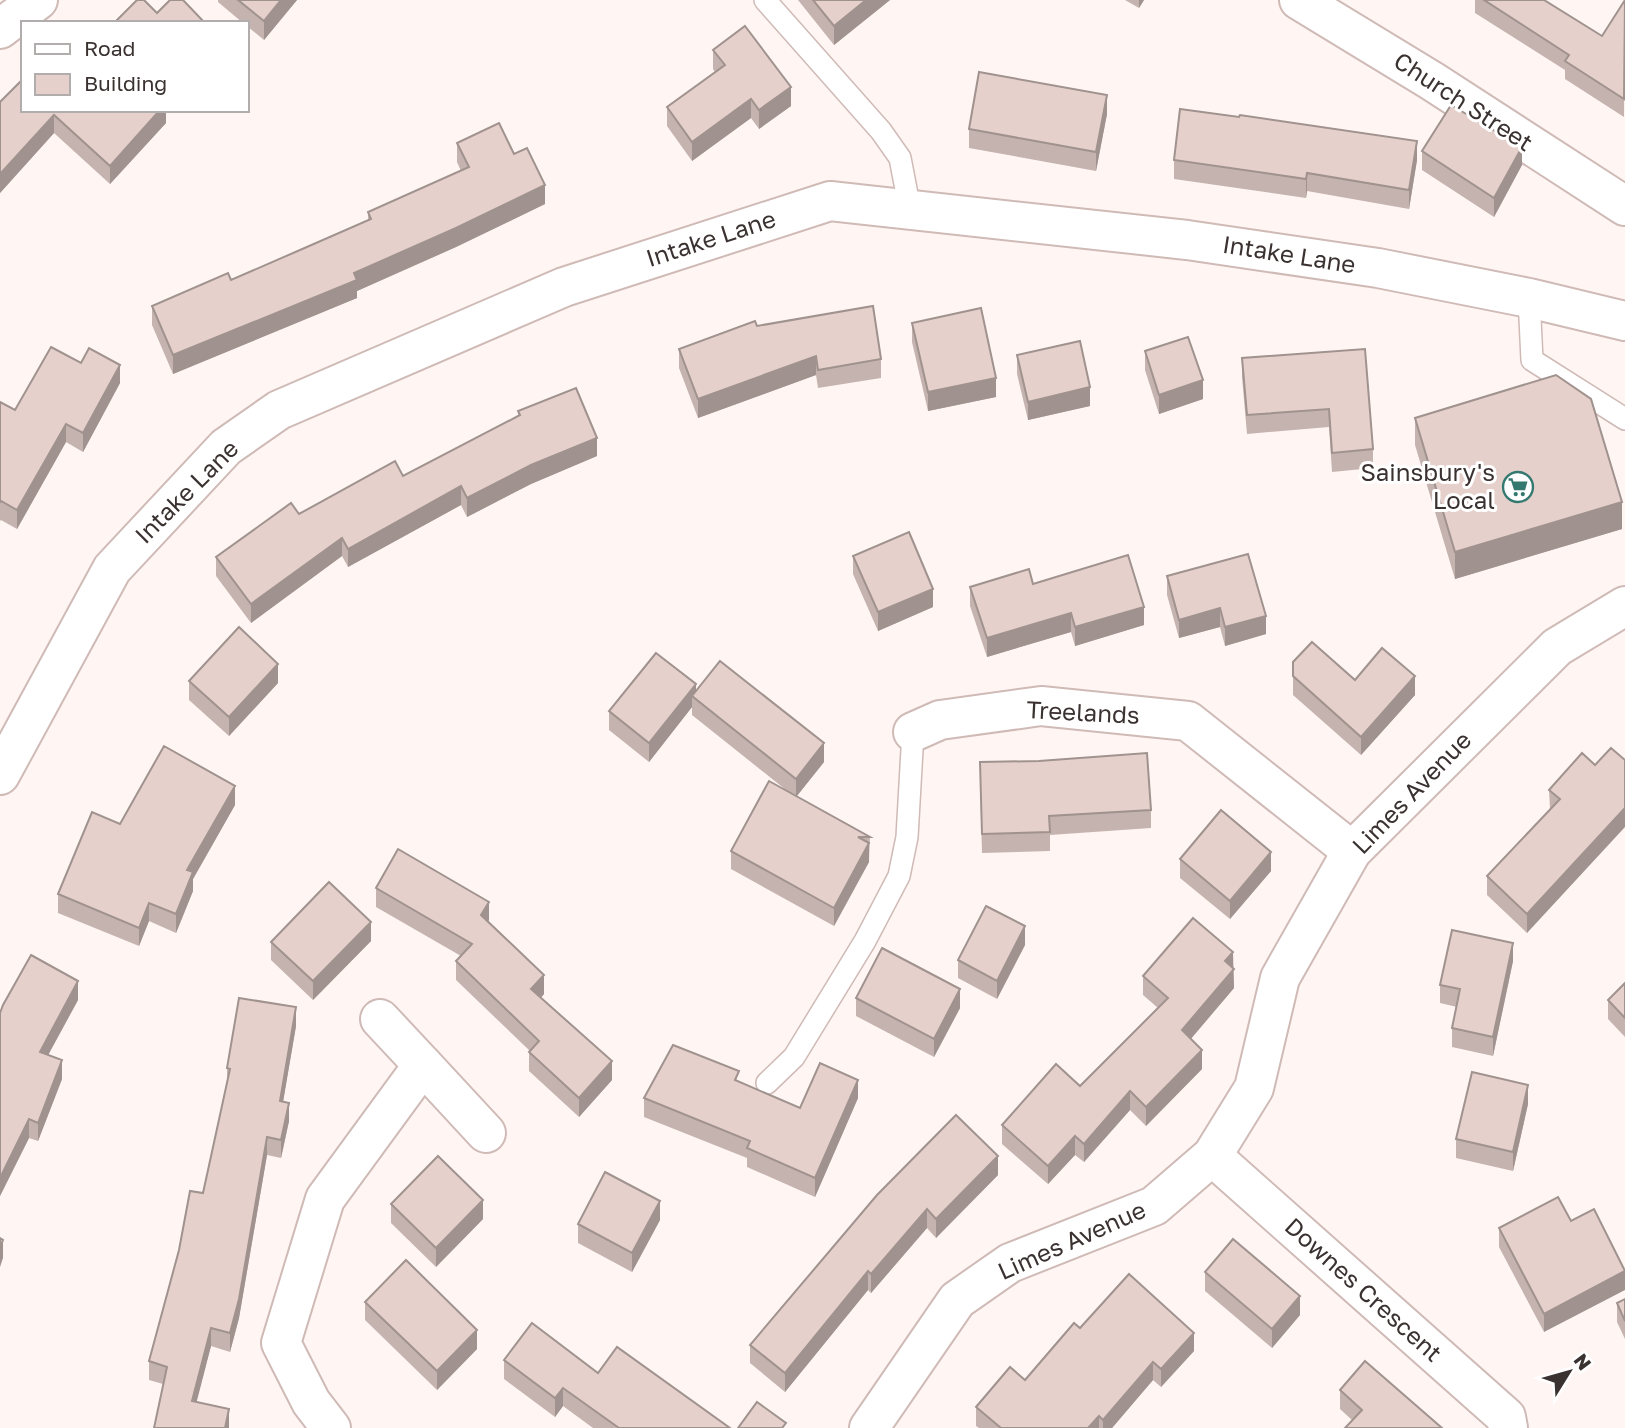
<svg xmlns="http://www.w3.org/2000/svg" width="1625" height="1428" viewBox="0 0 1625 1428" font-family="'Golos Text',sans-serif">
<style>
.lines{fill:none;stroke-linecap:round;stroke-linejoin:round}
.service-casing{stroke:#cfbab6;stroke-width:24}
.minor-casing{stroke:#cfbab6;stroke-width:42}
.service{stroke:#fff;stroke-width:21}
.minor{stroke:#fff;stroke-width:38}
.wall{fill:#c5b3af}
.shaded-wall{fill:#a0928e}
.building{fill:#e5d0cb;stroke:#a0928e;stroke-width:2}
.labels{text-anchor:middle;stroke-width:6;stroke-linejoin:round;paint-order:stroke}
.street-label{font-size:24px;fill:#3a3230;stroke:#fff}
.poi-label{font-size:24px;fill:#3a3230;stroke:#fff;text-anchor:end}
</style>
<rect width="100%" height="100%" fill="#fff6f4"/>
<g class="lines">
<g class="service-casing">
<g id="service">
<polyline points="765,0 881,131 900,158 910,210"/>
<polyline points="1529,298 1532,360 1625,419"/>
<polyline points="767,1083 794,1057 865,941 899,876 907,837 913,732"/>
</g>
</g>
<g class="minor-casing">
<g id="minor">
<polyline points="1299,0 1432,81 1625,206"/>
<polyline points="0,29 38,0"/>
<polyline points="913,732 940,720 1041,706 1188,721 1352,851"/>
<polyline points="0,775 112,569 226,447 279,410 564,287 830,201 1187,240 1378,268 1529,298 1625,321"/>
<polyline points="380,1019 423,1065"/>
<polyline points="1212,1156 1506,1417 1508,1428"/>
<polyline points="331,1428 311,1402 281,1343 325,1199 423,1065 486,1133"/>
<polyline points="869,1428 957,1300 1010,1263 1154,1206 1212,1156 1254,1088 1280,978 1352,851 1557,647 1625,606"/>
</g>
</g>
<use href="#service" class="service"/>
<use href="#minor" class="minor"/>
</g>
<g class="wall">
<polygon points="218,0 297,0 264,40 247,26 247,23 243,23 218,2"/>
<polygon points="798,0 890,0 834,45"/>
<polygon points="1125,0 1144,0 1139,8"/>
<polygon points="1475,0 1544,0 1602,36 1625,0 1624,117 1565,79 1565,70 1475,13"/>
<polygon points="713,50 791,106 759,129 751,118 692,161 667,126 667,107 715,72 713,69"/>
<polygon points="0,102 166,110 166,123 110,184 54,133 0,193"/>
<polygon points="1107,114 1096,171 969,148 969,129"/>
<polygon points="457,143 514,154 545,204 456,247 357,291 357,298 173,374 152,325 152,306 231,280 368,220 368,212 461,171 457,162"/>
<polygon points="1422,151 1522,165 1494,217 1422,170"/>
<polygon points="1174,160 1417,160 1409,209 1307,191 1306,198 1174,179"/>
<polygon points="912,323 996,397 928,411 912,342"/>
<polygon points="757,326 881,359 881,378 818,388 816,375 698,418 679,368 679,349"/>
<polygon points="1365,349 1373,449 1373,468 1332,472 1329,427 1247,434 1242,377 1242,358"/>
<polygon points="1145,351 1203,399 1159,414 1145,370"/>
<polygon points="1017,355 1090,406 1028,420 1017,374"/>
<polygon points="81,363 120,383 83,452 66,442 17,529 1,520 0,521 0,402 15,410"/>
<polygon points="518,411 597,456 531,484 467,517 461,505 348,567 342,556 251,623 216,576 216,557 299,514 403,476 518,416"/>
<polygon points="1415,418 1622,529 1455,579 1415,445"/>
<polygon points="853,556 933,607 878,631 853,574"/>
<polygon points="1167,576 1266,634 1225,646 1220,627 1179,638 1167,595"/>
<polygon points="1033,584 1144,625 1075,646 1071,632 987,657 970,606 970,587"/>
<polygon points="1293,662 1355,680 1415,695 1361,755 1293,695"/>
<polygon points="189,681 278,683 229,736 189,700"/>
<polygon points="696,692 824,762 797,796 870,837 869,862 834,926 731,869 731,851 786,790 692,715 692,707 649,762 609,730 609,711"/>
<polygon points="1582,753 1527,933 1487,895 1487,876 1550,809 1549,790"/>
<polygon points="980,780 1151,810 1151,828 1050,835 1050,851 982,853"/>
<polygon points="235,805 193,879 193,891 176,933 149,921 139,946 58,913 58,894 120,824"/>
<polygon points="1180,859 1271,871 1230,919 1180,878"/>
<polygon points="376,888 489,920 488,921 544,994 541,998 612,1080 579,1117 529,1071 529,1052 530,1051 456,980 456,961 461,956 376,907"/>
<polygon points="371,941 313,1000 271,960 271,942"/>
<polygon points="1025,945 997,999 958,978 958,960"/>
<polygon points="1513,961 1493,1056 1452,1047 1452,1028 1457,1007 1440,1003 1440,985"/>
<polygon points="1233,968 1234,988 1191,1039 1202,1069 1146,1126 1130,1110 1084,1162 1075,1155 1048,1184 1002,1144 1002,1125 1080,1086 1158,1008 1143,995 1143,976"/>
<polygon points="1625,983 1625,1037 1608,1019 1608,1000"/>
<polygon points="856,998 960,1008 934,1057 856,1016"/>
<polygon points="78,1000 48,1055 62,1079 38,1141 29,1138 0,1196 0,1013"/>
<polygon points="296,1026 283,1101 289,1121 281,1158 267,1155 239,1318 230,1352 211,1346 196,1402 229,1428 163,1384 149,1380 149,1361 203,1193 227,1082 227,1068"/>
<polygon points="739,1082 800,1108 858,1098 815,1197 747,1167 747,1158 644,1117 644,1098"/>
<polygon points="1528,1104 1513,1171 1456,1158 1456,1139"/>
<polygon points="998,1175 936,1238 927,1228 871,1293 868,1290 785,1392 750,1363 750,1345 877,1195"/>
<polygon points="391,1204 483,1219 436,1267 391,1223"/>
<polygon points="660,1220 632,1272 578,1243 578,1224"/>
<polygon points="1571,1221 1544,1332 1499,1247 1499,1228"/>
<polygon points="1205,1272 1300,1315 1272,1348 1205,1291"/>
<polygon points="1625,1299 1625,1339 1617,1322 1617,1303"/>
<polygon points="365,1302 477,1349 437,1390 365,1320"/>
<polygon points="1080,1328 1194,1351 1161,1387 1153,1380 1112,1428 979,1428 976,1426 976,1407 1025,1380"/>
<polygon points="504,1360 598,1373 730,1428 593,1428 563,1406 555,1417 504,1379"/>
<polygon points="1340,1390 1442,1428 1352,1420 1340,1409"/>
</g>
<g class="shaded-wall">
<polygon points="281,0 297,0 264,40 264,21"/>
<polygon points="866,0 890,0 834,45 834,26"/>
<polygon points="1139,0 1144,0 1139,8"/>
<polygon points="791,87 791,106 759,129 759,110"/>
<polygon points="1107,95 1107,114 1096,171 1096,152"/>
<polygon points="751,99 751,118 692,161 692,142"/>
<polygon points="160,110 166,110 166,123 110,184 110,166"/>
<polygon points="54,115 54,133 0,193 0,174"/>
<polygon points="1417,141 1417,160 1409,209 1409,190"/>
<polygon points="1522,147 1522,165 1494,217 1494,198"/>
<polygon points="1307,173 1307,191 1306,198 1306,179"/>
<polygon points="545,185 545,204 456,247 357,291 357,298 173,374 173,355 354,273"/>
<polygon points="816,356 816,375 698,418 698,399"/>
<polygon points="120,365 120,383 83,452 83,433"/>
<polygon points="996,378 996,397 928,411 928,392"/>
<polygon points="1203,380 1203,399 1159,414 1159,395"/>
<polygon points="1090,387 1090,406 1028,420 1028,402"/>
<polygon points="66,424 66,442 17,529 17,510"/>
<polygon points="597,438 597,456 531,484 467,517 467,498 531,465"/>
<polygon points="461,486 461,505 348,567 348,549"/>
<polygon points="1622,502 1622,529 1455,579 1455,552"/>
<polygon points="342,538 342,556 251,623 251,604"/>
<polygon points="933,589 933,607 878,631 878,612"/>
<polygon points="1144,607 1144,625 1075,646 1075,627"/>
<polygon points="1220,608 1220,627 1179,638 1179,620"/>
<polygon points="1071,613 1071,632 987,657 987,638"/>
<polygon points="1266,616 1266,634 1225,646 1225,627"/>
<polygon points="278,664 278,683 229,736 229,717"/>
<polygon points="1415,676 1415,695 1361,755 1361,737"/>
<polygon points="696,684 696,699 692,696 692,707 649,762 649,743"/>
<polygon points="824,743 824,762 796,797 796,779"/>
<polygon points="235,786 235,805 193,879 193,891 176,933 176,914 187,870"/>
<polygon points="1625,808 1625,827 1527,933 1527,914"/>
<polygon points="869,843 869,862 834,926 834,908"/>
<polygon points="1271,852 1271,871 1230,919 1230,901"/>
<polygon points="489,902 489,920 481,934 481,915"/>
<polygon points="149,903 149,921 139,946 139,928"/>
<polygon points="371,922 371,941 313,1000 313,981"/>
<polygon points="1025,926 1025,945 997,999 997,981"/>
<polygon points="1513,943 1513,961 1493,1056 1493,1037"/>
<polygon points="1233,952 1234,988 1182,1049 1182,1030 1225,961"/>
<polygon points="544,975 544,994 531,1008 531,989"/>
<polygon points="78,981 78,1000 40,1070 40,1052"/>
<polygon points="960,989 960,1008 934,1057 934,1039"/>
<polygon points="296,1007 296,1026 280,1120 280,1101"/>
<polygon points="1202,1050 1202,1069 1146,1126 1146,1107"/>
<polygon points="62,1060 62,1079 38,1141 38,1123"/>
<polygon points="612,1061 612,1080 579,1117 579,1098"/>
<polygon points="858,1080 858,1098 815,1197 815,1178"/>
<polygon points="1528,1085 1528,1104 1513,1171 1513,1152"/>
<polygon points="1130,1091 1130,1110 1084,1162 1084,1144"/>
<polygon points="289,1103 289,1121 281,1158 281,1140"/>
<polygon points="29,1119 29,1138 0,1196 0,1178"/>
<polygon points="1075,1136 1075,1155 1048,1184 1048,1166"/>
<polygon points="267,1137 267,1155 239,1318 230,1352 230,1333"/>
<polygon points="998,1156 998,1175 936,1238 936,1219"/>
<polygon points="483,1200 483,1219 436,1267 436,1248"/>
<polygon points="660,1201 660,1220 632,1272 632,1253"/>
<polygon points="927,1209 927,1228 871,1293 871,1274"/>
<polygon points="3,1240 3,1258 0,1267 0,1248"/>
<polygon points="868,1271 868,1290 785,1392 785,1373"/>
<polygon points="1625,1271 1625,1290 1544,1332 1544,1314"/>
<polygon points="1300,1296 1300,1315 1272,1348 1272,1329"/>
<polygon points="211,1328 211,1346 192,1420 192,1401"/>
<polygon points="477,1330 477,1349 437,1390 437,1371"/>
<polygon points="1194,1333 1194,1351 1161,1387 1161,1369"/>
<polygon points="1153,1362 1153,1380 1112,1428 1103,1428 1103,1420"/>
<polygon points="563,1388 563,1406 555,1417 555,1398"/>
<polygon points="229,1409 229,1428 225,1428"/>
<polygon points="1099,1416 1099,1428 1088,1428"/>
</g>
<g class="building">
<polygon points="137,0 144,0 157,13 170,0 183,0 205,23 114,23"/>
<polygon points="238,0 281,0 264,21"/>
<polygon points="813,0 866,0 834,26"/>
<polygon points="1484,0 1544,0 1602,36 1625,0 1624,99 1565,61 1569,55"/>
<polygon points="745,26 791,87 759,110 751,99 692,142 667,107 725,65 713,50"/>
<polygon points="979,72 1107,95 1096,152 969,129"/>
<polygon points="23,79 23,110 160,110 110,166 54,115 0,174 0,102"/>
<polygon points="1451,105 1522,147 1494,198 1422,151"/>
<polygon points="1180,109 1239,117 1240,115 1417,141 1409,190 1307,173 1306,179 1174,160"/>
<polygon points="499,123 514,154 527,148 545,185 456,228 354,273 357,280 173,355 152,306 228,273 231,280 300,250 371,219 368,212 469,167 457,143"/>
<polygon points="873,306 881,359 818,370 816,356 698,399 679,349 755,321 757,326"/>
<polygon points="981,308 996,378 928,392 912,323"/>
<polygon points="1188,337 1203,380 1159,395 1145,351"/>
<polygon points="1080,341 1090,387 1028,402 1017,355"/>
<polygon points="51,347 81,363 89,348 120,365 83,433 66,424 17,510 1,501 0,502 0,402 15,410"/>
<polygon points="1365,349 1373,449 1332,453 1329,409 1247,415 1242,358"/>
<polygon points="1556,375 1591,399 1622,502 1455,552 1415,418"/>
<polygon points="576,388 597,438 531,465 467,498 461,486 348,549 342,538 251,604 216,557 291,503 299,514 395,461 403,476 520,415 518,411"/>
<polygon points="909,532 933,589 878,612 853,556"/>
<polygon points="1248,554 1266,616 1225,627 1220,608 1179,620 1167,576"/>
<polygon points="1128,555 1144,607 1075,627 1071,613 987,638 970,587 1029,569 1033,584"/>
<polygon points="239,627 278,664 229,717 189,681"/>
<polygon points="1312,642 1355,680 1382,648 1415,676 1361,737 1293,676 1293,662"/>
<polygon points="656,653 696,684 649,743 609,711"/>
<polygon points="720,661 824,743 796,779 692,696"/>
<polygon points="164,746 235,786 187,870 193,872 176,914 149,903 139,928 58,894 92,812 120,824"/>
<polygon points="1611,748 1625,760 1625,808 1527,914 1487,876 1560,799 1549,790 1582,753 1595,765"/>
<polygon points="1147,753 1151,810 1049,816 1050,832 982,834 980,762 1039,761"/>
<polygon points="769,781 870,837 858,837 869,843 834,908 731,851"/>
<polygon points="1221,810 1271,852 1230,901 1180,859"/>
<polygon points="398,849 489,902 481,915 544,975 531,989 612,1061 579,1098 529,1052 539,1041 456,961 472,944 376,888"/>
<polygon points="329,882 371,922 313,981 271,942"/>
<polygon points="986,906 1025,926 997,981 958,960"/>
<polygon points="1193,918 1233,952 1225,961 1234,969 1182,1030 1202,1050 1146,1107 1130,1091 1084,1144 1075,1136 1048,1166 1002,1125 1056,1064 1080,1086 1168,998 1143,976"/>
<polygon points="1452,930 1513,943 1493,1037 1452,1028 1460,989 1440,985"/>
<polygon points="882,948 960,989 934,1039 856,998"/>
<polygon points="31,955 78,981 40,1052 62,1060 38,1123 29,1119 0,1178 0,1013 3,1005"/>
<polygon points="1625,983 1625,1018 1608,1000"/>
<polygon points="239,998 296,1007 280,1101 289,1103 281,1140 267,1137 239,1299 230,1333 211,1328 192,1401 229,1409 225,1428 154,1428 167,1367 149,1361 179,1250 190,1191 203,1193 230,1069 227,1068"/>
<polygon points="673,1045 739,1071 735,1080 800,1108 820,1063 858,1080 815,1178 747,1148 750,1141 644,1098"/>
<polygon points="1472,1072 1528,1085 1513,1152 1456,1139"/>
<polygon points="956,1115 998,1156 936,1219 927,1209 871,1274 868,1271 785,1373 750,1345 877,1195"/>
<polygon points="438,1156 483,1200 436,1248 391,1204"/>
<polygon points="605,1172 660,1201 632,1253 578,1224"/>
<polygon points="1558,1197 1571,1221 1594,1209 1625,1271 1544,1314 1499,1228"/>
<polygon points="0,1238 3,1240 0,1248"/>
<polygon points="1233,1239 1300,1296 1272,1329 1205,1272"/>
<polygon points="406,1260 477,1330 437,1371 365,1302"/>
<polygon points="1129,1274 1194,1333 1161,1369 1153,1362 1103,1420 1099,1416 1088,1428 1001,1428 976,1407 1010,1367 1025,1380 1074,1323 1080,1328"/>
<polygon points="1625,1299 1625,1321 1617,1303"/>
<polygon points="532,1323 598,1373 617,1347 730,1428 619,1428 563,1388 555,1398 504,1360"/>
<polygon points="1365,1361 1442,1428 1345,1428 1362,1410 1340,1390"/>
<polygon points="757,1402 786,1423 782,1428 738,1428"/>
</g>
<defs>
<g id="supermarket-ring" transform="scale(1.575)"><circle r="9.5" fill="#fff" stroke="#34796f" stroke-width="1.5"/><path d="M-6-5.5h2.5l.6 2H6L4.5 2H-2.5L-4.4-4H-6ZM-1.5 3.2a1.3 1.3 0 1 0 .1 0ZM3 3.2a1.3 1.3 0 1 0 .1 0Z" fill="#34796f"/></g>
</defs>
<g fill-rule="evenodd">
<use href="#supermarket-ring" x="1518" y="487"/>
</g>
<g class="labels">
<g class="street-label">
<text transform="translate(1463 102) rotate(33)" y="8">Church Street</text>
<text transform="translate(711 239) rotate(-18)" y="8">Intake Lane</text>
<text transform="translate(1289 255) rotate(9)" y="8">Intake Lane</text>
<text transform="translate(187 492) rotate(-45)" y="8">Intake Lane</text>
<text transform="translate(1083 713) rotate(3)" y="8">Treelands</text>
<text transform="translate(1412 793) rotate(-46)" y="8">Limes Avenue</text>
<text transform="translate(1072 1241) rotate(-24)" y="8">Limes Avenue</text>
<text transform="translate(1363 1290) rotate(42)" y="8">Downes Crescent</text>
</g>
<g class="poi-label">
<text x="1495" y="481">Sainsbury's<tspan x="1495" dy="28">Local</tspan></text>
</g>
</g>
<rect x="21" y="21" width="228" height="91" fill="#ffffff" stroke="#b0adac" stroke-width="2"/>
<rect x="35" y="44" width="35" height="10" fill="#ffffff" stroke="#b0adac" stroke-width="2"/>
<text x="84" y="56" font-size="21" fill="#3a3230">Road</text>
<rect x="35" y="74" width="35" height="21" fill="#e5d0cb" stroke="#b0adac" stroke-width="2"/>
<text x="84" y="91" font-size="21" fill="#3a3230">Building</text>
<g transform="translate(1569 1372) rotate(53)" stroke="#ffffff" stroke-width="5" paint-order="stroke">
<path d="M0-5L12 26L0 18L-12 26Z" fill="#3a3230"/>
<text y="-10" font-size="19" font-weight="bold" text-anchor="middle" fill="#3a3230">N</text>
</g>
</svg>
